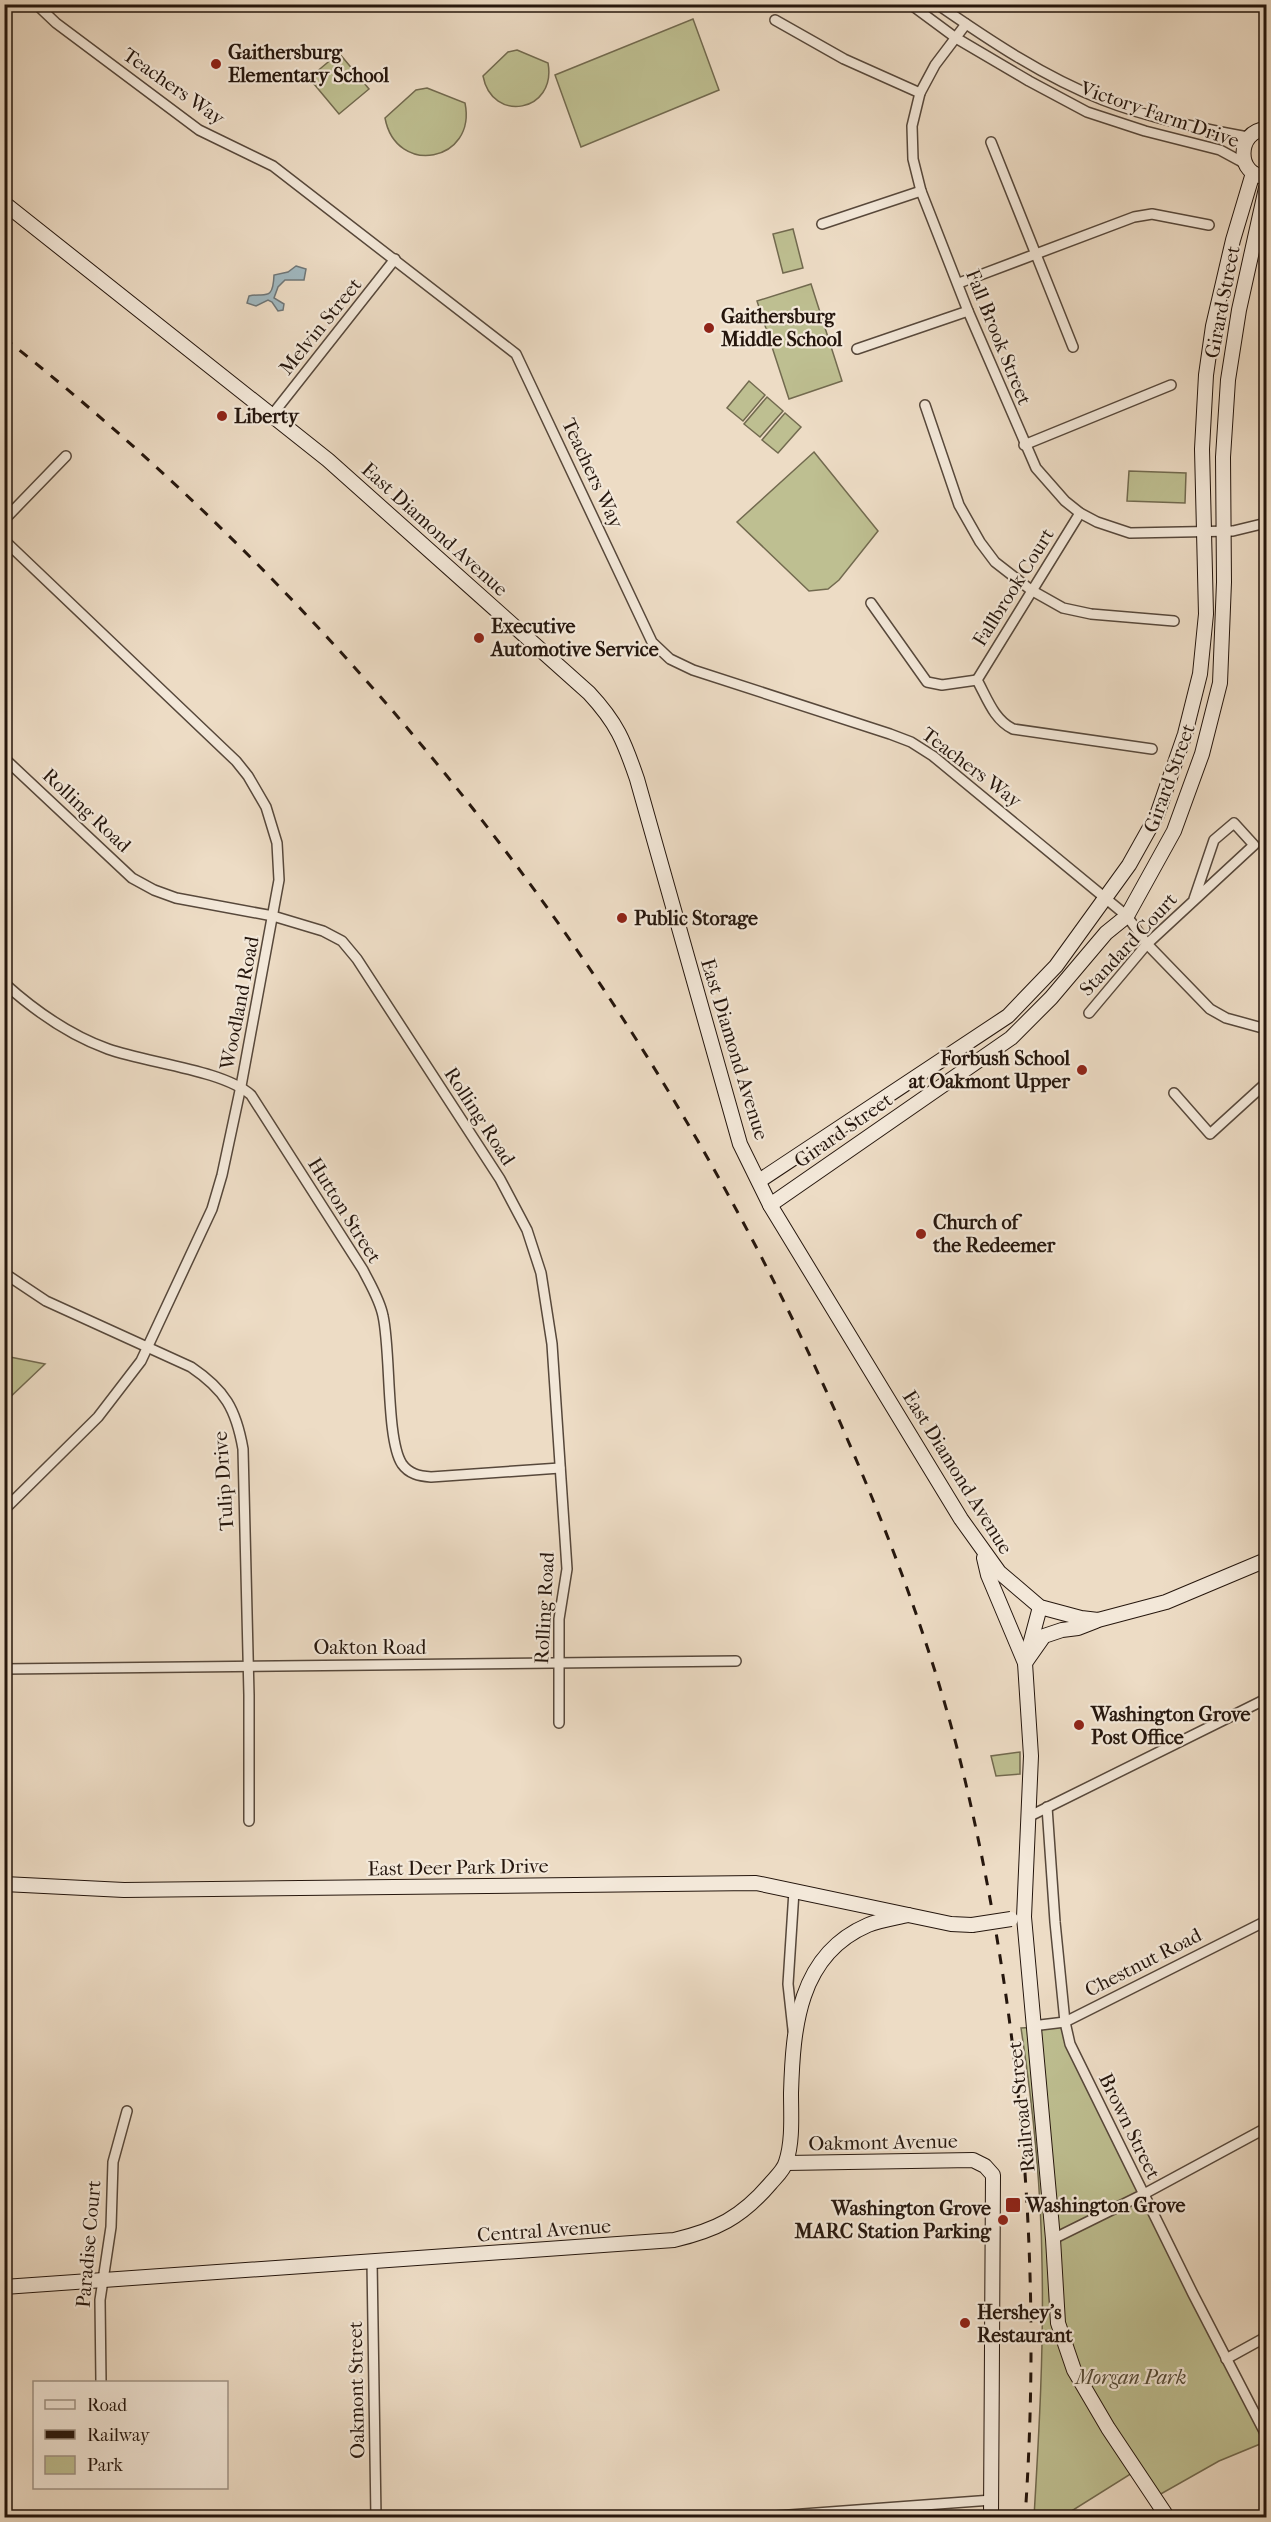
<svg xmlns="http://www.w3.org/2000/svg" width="1271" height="2522" viewBox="0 0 1271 2522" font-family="'IM FELL French Canon',serif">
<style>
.green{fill:#bebf91;stroke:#726a4f;stroke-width:1.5}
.water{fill:#a0b8c0;stroke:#6f7778;stroke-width:1.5}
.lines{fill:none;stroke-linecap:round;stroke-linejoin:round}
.street-casing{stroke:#57483b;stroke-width:12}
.secondary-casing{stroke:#25160d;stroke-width:16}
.street{stroke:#f3e8d9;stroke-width:9}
.secondary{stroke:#f3e8d9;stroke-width:14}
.rail{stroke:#25160d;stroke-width:3;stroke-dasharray:10 10;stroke-linecap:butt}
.secondary-bridge-casing{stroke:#25160d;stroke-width:16;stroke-linecap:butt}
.secondary-bridge{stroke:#f3e8d9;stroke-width:14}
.poi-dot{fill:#8f2418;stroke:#f3e8d9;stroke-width:2}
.labels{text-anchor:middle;stroke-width:4.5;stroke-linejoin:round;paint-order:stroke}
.poi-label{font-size:20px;font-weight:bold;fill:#25160d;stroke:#f3e8d9;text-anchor:start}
.street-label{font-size:20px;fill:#25160d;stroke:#f3e8d9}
.park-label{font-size:20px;font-style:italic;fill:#534935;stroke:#f3e8d9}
</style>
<rect width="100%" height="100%" fill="#eddcc5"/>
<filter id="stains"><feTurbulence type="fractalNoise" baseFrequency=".00333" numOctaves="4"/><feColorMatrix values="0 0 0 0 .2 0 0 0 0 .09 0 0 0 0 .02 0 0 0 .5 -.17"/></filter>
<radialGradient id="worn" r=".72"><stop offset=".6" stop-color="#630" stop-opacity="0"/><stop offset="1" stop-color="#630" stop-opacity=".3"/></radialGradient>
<g class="green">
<polygon points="693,19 719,90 581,147 555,75"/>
<path d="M517,50L548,63C557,112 492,124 483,76L508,52Z"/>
<polygon points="339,53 369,89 339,114 309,78"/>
<path d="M427,88L465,103C477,162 396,177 385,118L416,90Z"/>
<polygon points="793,229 803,268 783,273 773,234"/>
<polygon points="811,284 842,381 789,399 757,301"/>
<polygon points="749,381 765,395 743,421 727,408"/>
<polygon points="767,397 783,411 760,437 744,424"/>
<polygon points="785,413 801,427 778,453 762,440"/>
<polygon points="814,452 878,531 839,580 828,589 809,591 737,522"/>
<polygon points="1129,471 1186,473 1185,503 1127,501"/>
<polygon points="5,1356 45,1364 5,1402 4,1356"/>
<polygon points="1020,1752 1020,1774 996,1776 991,1756"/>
<path d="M1060,2026L1139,2192L1265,2442L1219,2461L1159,2495L1140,2468L1062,2517H1034C1039,2433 1044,2348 1042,2263C1041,2185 1033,2106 1021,2028Z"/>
</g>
<path class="water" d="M296,266L306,269L304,280H285L278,287L274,298L284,304L283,310L278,311L272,302L268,300L256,306L247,303L249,296C264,292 273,303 274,275L288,272Z"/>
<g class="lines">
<g class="street-casing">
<g id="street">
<polyline points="36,4 56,23 199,130 273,166 516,354 652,642 670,659 693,670 890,734 911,742 933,756 1127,916 1147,944 1210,1009 1226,1018 1266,1029"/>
<polyline points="910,4 956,38 1029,81 1087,112 1145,131 1220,150 1244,163"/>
<path d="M937,4C989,40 1044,77 1103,100C1149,118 1199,128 1248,137"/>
<polyline points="775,20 844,59 920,93"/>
<polyline points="966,24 935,65 920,93 912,126 913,159 921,191 968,311 1036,468 1065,501 1080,513 1097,522 1130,533 1233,531 1266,523"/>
<polyline points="991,142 1073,347"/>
<polyline points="822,224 921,191"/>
<polyline points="959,283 1134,217 1152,214 1209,225"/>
<polyline points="857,349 968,311"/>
<polyline points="925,405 959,505 980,542 995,562 1031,590 1063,608 1091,614 1174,621"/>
<polyline points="272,415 395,259"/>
<polyline points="1024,445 1171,385"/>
<polyline points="4,520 66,456"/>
<polyline points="4,540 236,761 248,776 266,807 277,843 279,880 241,1086 222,1175 212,1209 141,1361 98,1417 4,1510"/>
<polyline points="871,603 927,682 942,685 977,680"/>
<path d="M977,680C987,698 994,720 1013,729L1152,749"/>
<polyline points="977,680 1080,513"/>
<polyline points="4,758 132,878 154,890 176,898 273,916 323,931 342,941 357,959 500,1179 527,1230 541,1273 552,1344 567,1569 559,1619 559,1723"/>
<path d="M4,983C35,1011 69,1035 108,1049C147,1063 223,1070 251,1095L363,1270C370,1284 380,1300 383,1316C391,1351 386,1440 402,1464C409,1474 419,1476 431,1477L560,1468"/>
<polyline points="1089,1013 1147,944 1254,845 1234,823 1214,840 1194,899"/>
<polyline points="1174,1093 1210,1134 1266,1083"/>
<path d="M4,1273L46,1301L191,1367C225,1390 236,1409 243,1449L249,1695V1821"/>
<polyline points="4,1669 736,1661"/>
<polyline points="1047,1807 1055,1922 1065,2022 1070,2044 1193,2294 1266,2435"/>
<polyline points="1030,1816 1266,1699"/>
<polyline points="1032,2026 1065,2022 1266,1921"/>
<polyline points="793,2030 788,1984 794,1891"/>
<polyline points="1053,2239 1144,2194 1266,2128"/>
<polyline points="372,2261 376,2518"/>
<polyline points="1226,2359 1266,2337"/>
<polyline points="101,2382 100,2300 111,2227 113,2162 127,2111"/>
<polyline points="747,2518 992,2500"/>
</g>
</g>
<g class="secondary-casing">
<g id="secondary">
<path d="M1266,129C1236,131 1236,176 1266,177"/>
<path d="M4,203L328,460L589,693C617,723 624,741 637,779L740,1144L770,1205L961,1519L999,1572L1040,1607L1081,1618L1098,1620L1166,1602L1266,1560"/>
<polyline points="759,1181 1008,1016 1056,966 1129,865 1157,815 1185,734 1200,674 1206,614 1202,449 1206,375 1213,326 1233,240 1253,173"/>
<polyline points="770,1205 1011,1038 1051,998 1106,933 1127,916 1174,831 1202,754 1220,683 1224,582 1223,457 1228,380 1239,310 1266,188"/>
<polyline points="984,1558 988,1575 1025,1663 1031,1756 1024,1917 1053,2239 1058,2323 1074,2370 1108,2428 1168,2518"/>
<polyline points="1028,1652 1040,1607"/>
<polyline points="1025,1663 1044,1636 1062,1630 1078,1628 1096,1621"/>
<polyline points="4,1884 124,1890 756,1883 951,1924 972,1925"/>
<polyline points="786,2163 973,2160 985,2166 993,2175 991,2518"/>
<path d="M4,2287L674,2240C716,2230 741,2218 770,2184C775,2178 784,2170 786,2162C793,2141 791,2115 791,2093C793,2028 798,1955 868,1925C880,1920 895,1918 908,1915"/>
</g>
</g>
<use href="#street" class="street"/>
<use href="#secondary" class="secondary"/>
<path class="rail" d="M4,338C369,625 663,1010 846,1436C896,1551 940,1670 968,1793C1023,2031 1042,2274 1025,2518"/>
<g class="secondary-bridge-casing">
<polyline id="secondary-bridge" points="972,1925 1011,1919"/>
</g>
<use href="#secondary-bridge" class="secondary-bridge"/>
</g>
<g class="poi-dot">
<circle cx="216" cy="64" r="6"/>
<circle cx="709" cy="328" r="6"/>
<circle cx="222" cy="416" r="6"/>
<circle cx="479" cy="638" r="6"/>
<circle cx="622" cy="918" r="6"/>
<circle cx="1082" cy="1070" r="6"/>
<circle cx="921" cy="1234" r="6"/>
<circle cx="1079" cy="1725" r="6"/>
<rect x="1005" y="2197" width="16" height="16" rx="3"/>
<circle cx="1003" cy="2220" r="6"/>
<circle cx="965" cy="2323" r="6"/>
</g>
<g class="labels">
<g class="poi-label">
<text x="228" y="59">Gaithersburg<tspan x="228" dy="23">Elementary School</tspan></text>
<text x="721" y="323">Gaithersburg<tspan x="721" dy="23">Middle School</tspan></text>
<text x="234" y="423">Liberty</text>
<text x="491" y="633">Executive<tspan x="491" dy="23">Automotive Service</tspan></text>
<text x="634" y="925">Public Storage</text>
<text x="1070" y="1065" text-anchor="end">Forbush School<tspan x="1070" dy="23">at Oakmont Upper</tspan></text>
<text x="933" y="1229">Church of<tspan x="933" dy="23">the Redeemer</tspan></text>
<text x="1091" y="1721">Washington Grove<tspan x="1091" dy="23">Post Office</tspan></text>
<text x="1026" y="2212">Washington Grove</text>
<text x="991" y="2215" text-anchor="end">Washington Grove<tspan x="991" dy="23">MARC Station Parking</tspan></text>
<text x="977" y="2319">Hershey's<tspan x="977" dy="23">Restaurant</tspan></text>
</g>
<g class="street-label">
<text transform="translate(174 86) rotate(35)" y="7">Teachers Way</text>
<text transform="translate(1160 114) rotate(19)" y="7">Victory Farm Drive</text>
<text transform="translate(1222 302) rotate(-79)" y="7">Girard Street</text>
<text transform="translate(320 326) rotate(-51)" y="7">Melvin Street</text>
<text transform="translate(999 337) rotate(68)" y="7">Fall Brook Street</text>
<text transform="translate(593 473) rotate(65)" y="7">Teachers Way</text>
<text transform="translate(435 529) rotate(42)" y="7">East Diamond Avenue</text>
<text transform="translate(1013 587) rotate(-58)" y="7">Fallbrook Court</text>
<text transform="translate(972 767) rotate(37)" y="7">Teachers Way</text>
<text transform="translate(1169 778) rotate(-70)" y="7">Girard Street</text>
<text transform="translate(87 810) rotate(43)" y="7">Rolling Road</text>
<text transform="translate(1128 944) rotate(-47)" y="7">Standard Court</text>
<text transform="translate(239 1003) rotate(-79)" y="7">Woodland Road</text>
<text transform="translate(735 1049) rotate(73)" y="7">East Diamond Avenue</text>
<text transform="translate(480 1116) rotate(57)" y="7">Rolling Road</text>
<text transform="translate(843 1130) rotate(-35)" y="7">Girard Street</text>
<text transform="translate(345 1210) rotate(58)" y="7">Hutton Street</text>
<text transform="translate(958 1472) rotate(58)" y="7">East Diamond Avenue</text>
<text transform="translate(223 1481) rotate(-94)" y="7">Tulip Drive</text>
<text transform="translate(544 1608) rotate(-87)" y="7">Rolling Road</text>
<text x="370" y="1654">Oakton Road</text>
<text transform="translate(458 1867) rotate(-1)" y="7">East Deer Park Drive</text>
<text transform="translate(1143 1962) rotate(-27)" y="7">Chestnut Road</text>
<text transform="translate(1021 2107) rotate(-96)" y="7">Railroad Street</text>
<text transform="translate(1130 2126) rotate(64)" y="7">Brown Street</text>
<text transform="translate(883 2142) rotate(-1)" y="7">Oakmont Avenue</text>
<text transform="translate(544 2230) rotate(-4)" y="7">Central Avenue</text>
<text transform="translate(88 2244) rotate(-85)" y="7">Paradise Court</text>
<text transform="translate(356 2390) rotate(-91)" y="7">Oakmont Street</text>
</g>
<g class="park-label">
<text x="1131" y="2384">Morgan Park</text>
</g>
</g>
<rect width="1271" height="2522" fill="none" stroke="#eddcc5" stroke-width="24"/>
<rect x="6" y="6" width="1259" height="2510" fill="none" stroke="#25160d" stroke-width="3"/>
<rect x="12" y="12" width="1247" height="2498" fill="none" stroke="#25160d" stroke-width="1.5"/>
<rect x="33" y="2381" width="195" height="108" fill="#f3e8d9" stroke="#a19487" stroke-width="1.5"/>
<rect x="45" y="2400" width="30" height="9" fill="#f3e8d9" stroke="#a19487" stroke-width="1.5"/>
<text x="87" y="2411" font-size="18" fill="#25160d">Road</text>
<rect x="45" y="2430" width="30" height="9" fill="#25160d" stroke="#a19487" stroke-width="1.5"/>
<text x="87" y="2441" font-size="18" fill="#25160d">Railway</text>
<rect x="45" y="2456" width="30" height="18" fill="#bebf91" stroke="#a19487" stroke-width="1.5"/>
<text x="87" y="2471" font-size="18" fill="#25160d">Park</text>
<rect width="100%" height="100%" filter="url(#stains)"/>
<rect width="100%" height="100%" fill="url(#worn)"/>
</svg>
